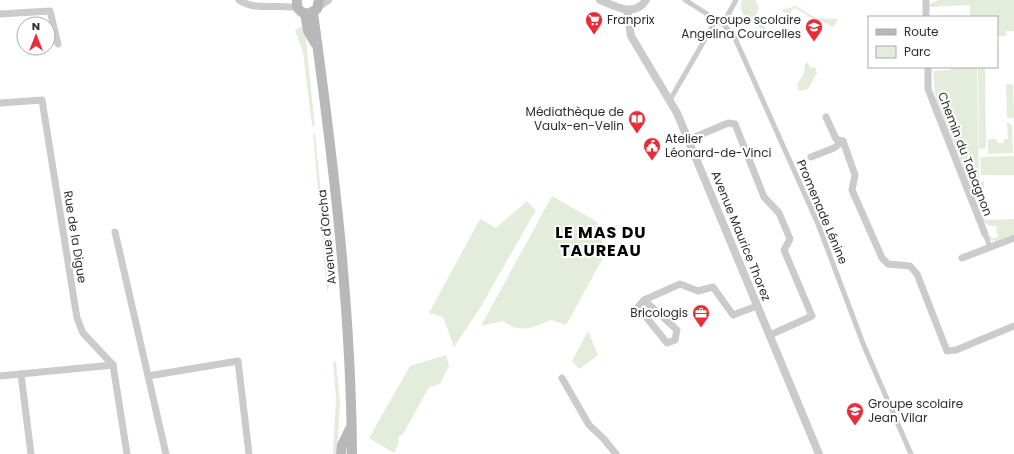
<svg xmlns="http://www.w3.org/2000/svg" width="1014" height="454" viewBox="0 0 1014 454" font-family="Poppins,sans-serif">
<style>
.green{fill:#e4ecdb}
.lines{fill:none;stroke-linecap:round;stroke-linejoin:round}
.pedestrian{stroke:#cbcbcb;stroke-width:5}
.minor{stroke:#cbcbcb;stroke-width:7}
.tertiary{stroke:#cbcbcb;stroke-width:8}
.secondary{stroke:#b8b8b8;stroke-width:10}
.labels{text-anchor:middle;stroke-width:4;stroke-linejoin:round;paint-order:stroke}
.poi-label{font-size:12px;fill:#2e2e2e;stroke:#fff;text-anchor:start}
.street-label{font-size:12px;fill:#2e2e2e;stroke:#fff}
.district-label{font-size:16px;font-weight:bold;letter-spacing:1px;fill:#000;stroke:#fff}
</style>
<rect width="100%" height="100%" fill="#fff"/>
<g class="green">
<path d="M742,0H755L759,8L756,16L766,22L764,30C751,23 737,17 742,0Z"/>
<polygon points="938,0 1014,0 1014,31 1006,31 1006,36 997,36 997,17 970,17 970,5 930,7 930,4"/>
<polygon points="794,5 816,18 838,19 833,27 821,21 819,23 794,7 789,15 781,10 793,7"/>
<polygon points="302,26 303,32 305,32 315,127 312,125 303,52 295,30"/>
<polygon points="808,62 810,68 815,67 817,73 808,89 799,91 797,85 804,73 805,64"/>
<polygon points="951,67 977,67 979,179 973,179 973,182 984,182 984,189 971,189 936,101 933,71 951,70"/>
<polygon points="978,67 985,67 986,148 979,149"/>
<polygon points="1006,84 1013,85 1014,118 1007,118"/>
<polygon points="1007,122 1012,125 1013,153 988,154 988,139 996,139 997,143 1004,143 1004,139 1008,139"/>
<polygon points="313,132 315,134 330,284 327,292"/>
<polygon points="1014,156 1014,175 981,175 980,157"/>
<path d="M552,196L597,222L598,233L607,251L566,325L551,320C532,328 520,334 503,321L481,326Z"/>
<polygon points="527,201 536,210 480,308 454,347 443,317 429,313 480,219 496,228"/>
<path d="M983,213H985V220L1014,219V234L996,241L990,240L987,236L990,235L993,239L999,236L996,232L997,226C988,226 985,225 981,217Z"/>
<polygon points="588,331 598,355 579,369 572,361"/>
<polygon points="446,355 449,366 440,384 429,387 403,434 398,437 399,443 394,453 369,438 410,366"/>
<polygon points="333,362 336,362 340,401 337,454 333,454 336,398"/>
</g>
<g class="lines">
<g class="pedestrian">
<polyline points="685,0 723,24 734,36 818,224 864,346 911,454"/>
<polyline points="723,24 736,0"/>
<polyline points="670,100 716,20"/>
<polyline points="985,234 990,247"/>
</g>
<g class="minor">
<path d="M239,0C257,12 279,3 298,8"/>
<polyline points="926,0 926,17"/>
<polyline points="0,14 50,11 58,44"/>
<polyline points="928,67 928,89 985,234"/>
<polyline points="0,103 42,100 77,318 83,333 113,365"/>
<polyline points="826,117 836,139 843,141 855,175 852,190 882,258 888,264 910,266 917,274 947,351 956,350 1014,326"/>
<polyline points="688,140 728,123 735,124 764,197 779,213 790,239 784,250 812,316 770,335"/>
<polyline points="811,157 834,148 843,141"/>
<polyline points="115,232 166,454"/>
<polyline points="962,258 1014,238"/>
<polyline points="644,300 677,330 675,340 667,343 638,307 644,300 680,284 698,291 713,287 733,315 757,306"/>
<polyline points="113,365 127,454"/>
<polyline points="21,374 31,454"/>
<polyline points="0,376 113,365"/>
<polyline points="148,376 238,361 249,454"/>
<polyline points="562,378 589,425 603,438 616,454"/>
</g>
<g class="tertiary">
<path d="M600,0C614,6 635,18 646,0"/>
<polyline points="318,7 328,0"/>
<polyline points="627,10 631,36 677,113 819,454"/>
</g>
<g class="secondary">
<path d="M297,0C296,8 300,13 308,14L317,9L319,0"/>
<polyline points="305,13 308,31 315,43"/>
<path d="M313,13C333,159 351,306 352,454"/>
<polyline points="341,454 342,445 351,427"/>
</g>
</g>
<defs>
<g id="supermarket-pin" transform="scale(0.9)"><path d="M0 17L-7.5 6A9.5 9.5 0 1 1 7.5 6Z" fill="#e82d39" stroke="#fff"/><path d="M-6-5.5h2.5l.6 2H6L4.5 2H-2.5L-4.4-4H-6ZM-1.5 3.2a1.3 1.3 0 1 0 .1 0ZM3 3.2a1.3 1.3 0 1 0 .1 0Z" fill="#fff"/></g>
<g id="school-pin" transform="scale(0.9)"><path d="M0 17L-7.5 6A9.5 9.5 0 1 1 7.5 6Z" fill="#e82d39" stroke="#fff"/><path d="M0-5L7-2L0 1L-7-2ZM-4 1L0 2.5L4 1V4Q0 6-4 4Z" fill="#fff"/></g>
<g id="library-pin" transform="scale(0.9)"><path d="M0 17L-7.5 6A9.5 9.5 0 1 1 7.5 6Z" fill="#e82d39" stroke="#fff"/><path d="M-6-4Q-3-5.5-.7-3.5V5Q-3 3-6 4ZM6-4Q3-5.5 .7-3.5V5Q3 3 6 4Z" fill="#fff"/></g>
<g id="civic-pin" transform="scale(0.9)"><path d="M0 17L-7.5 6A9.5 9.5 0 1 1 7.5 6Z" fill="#e82d39" stroke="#fff"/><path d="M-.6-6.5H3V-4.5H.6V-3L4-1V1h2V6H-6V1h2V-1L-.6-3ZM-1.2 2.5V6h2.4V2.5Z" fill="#fff"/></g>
<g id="office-pin" transform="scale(0.9)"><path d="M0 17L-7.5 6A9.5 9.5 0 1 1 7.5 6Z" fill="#e82d39" stroke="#fff"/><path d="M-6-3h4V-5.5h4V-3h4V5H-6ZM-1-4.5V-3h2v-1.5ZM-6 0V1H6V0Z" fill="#fff"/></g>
</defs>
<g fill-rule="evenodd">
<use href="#supermarket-pin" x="594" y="20"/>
<use href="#school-pin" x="814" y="27"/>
<use href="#library-pin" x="637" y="119"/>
<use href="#civic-pin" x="652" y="146"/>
<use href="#office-pin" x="701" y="313"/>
<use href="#school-pin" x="855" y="411"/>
</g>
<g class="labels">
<g class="poi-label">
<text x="607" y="24">Franprix</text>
<text x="801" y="24" text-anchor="end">Groupe scolaire<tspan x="801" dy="14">Angelina Courcelles</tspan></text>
<text x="624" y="116" text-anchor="end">Médiathèque de<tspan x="624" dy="14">Vaulx-en-Velin</tspan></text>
<text x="665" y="143">Atelier<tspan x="665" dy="14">Léonard-de-Vinci</tspan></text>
<text x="688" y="317" text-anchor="end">Bricologis</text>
<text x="868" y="408">Groupe scolaire<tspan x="868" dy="14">Jean Vilar</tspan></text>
</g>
<g class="street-label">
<text transform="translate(965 154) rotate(69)" y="4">Chemin du Tabagnon</text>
<text transform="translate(822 212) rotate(67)" y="4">Promenade Lénine</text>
<text transform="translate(741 236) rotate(68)" y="4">Avenue Maurice Thorez</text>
<text transform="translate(75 237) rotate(81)" y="4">Rue de la Digue</text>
<text transform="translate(327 237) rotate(-96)" y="4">Avenue d'Orcha</text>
</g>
<g class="district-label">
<text x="601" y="238">LE MAS DU<tspan x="601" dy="18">TAUREAU</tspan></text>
</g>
</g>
<rect x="868" y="16" width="130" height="52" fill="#ffffff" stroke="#ababab"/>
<rect x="876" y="29" width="20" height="6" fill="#b8b8b8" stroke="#ababab"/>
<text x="904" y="36" font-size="12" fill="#2e2e2e">Route</text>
<rect x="876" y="46" width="20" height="12" fill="#e4ecdb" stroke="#ababab"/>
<text x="904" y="56" font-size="12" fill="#2e2e2e">Parc</text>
<g transform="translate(36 36)"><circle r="19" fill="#ffffff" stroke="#ababab"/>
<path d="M0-3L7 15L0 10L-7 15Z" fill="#e82d39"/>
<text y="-6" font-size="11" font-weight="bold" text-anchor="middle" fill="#2e2e2e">N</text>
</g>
</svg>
